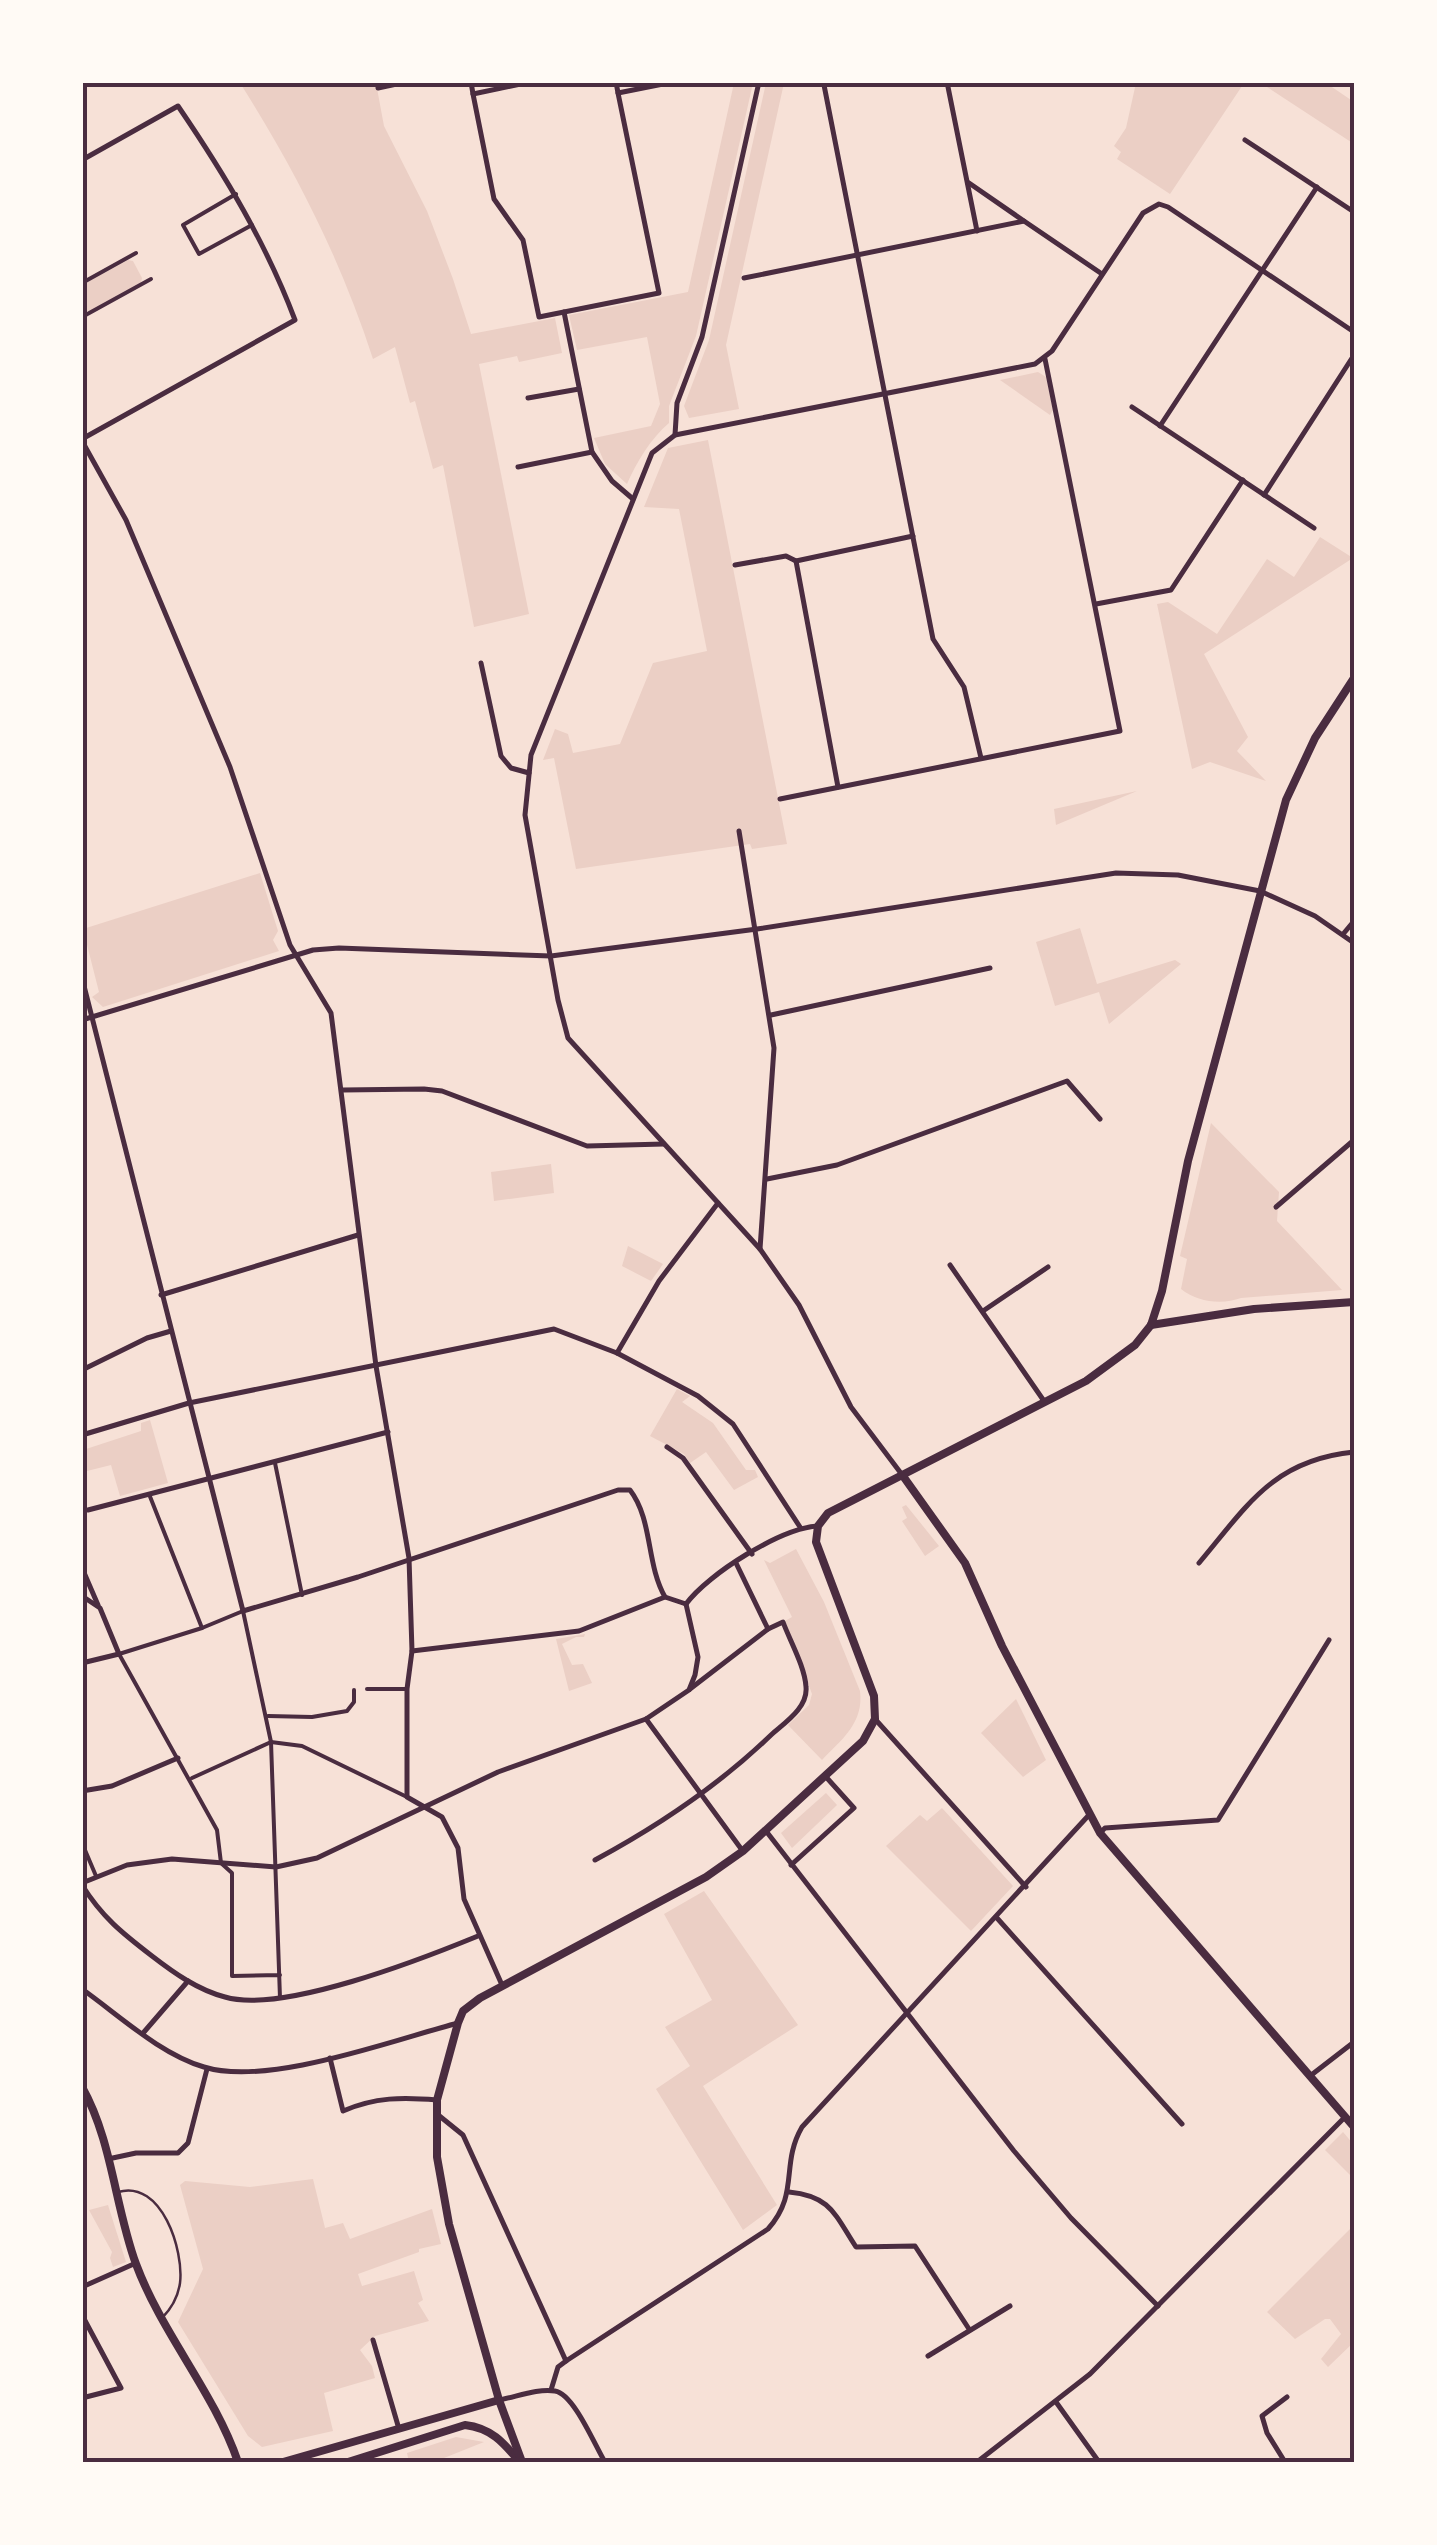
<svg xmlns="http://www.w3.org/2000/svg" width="1437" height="2545" viewBox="0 0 1437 2545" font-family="'Alegreya Sans',sans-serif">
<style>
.green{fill:#ebcfc5}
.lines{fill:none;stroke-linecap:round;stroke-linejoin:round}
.service{stroke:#4a2c40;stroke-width:2.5}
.pedestrian{stroke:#4a2c40;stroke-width:4}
.minor{stroke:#4a2c40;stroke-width:5}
.secondary{stroke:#4a2c40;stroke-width:8}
.neatline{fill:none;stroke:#4a2c40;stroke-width:4}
</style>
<rect width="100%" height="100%" fill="#f7e1d7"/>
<g class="green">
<path d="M240,83H376L384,126L427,211L453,279L471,334L555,318L562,353L519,362L517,356L479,364L529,614L474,627L443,465L433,469L415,401L410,403L395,347L373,359C341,260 296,171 240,83Z"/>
<path d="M734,83H753L696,336L669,406V423C651,438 636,463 627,484L605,464L594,438L651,426L660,404L647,337L577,350L569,315L688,292Z"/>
<polygon points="766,83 784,83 726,345 739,409 689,418 684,406 709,340"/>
<polygon points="1136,83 1244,83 1170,194 1117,159 1121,152 1114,146 1126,128"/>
<polygon points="1261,83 1326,83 1354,102 1354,144"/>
<polygon points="128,260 133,261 142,278 141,283 90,312 85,310 82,285"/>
<polygon points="1038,372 1046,377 1053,410 1050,415 1000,380"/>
<polygon points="708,440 787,844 752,849 750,844 576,869 554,758 543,760 555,729 568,734 573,753 620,744 653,663 707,651 679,509 644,507 668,448"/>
<polygon points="1320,537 1353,558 1204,654 1248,737 1237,751 1266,781 1210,762 1192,769 1157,604 1168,602 1217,634 1267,559 1294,577"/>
<polygon points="1137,791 1056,825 1054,809"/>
<polygon points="260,873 278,931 273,940 279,951 103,1007 92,997 99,992 83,929"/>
<polygon points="1080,928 1097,984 1175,960 1181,964 1109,1024 1099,992 1055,1006 1036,942"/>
<path d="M1211,1123L1279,1192L1277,1221L1342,1290L1241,1298C1222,1305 1197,1302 1181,1289L1187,1259L1180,1256Z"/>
<polygon points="551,1164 554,1193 494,1201 491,1172"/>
<polygon points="628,1246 663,1264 651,1281 622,1266"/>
<polygon points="677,1389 690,1396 682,1402 713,1423 746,1470 755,1470 758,1477 734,1490 706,1452 690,1463 684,1454 650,1436"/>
<polygon points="150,1420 168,1483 120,1496 111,1465 83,1472 83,1450 141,1431 141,1423"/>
<polygon points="906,1505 939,1546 925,1556 902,1521 907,1518 902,1507"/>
<path d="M796,1549L824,1602L860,1691C864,1723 842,1739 822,1760L788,1725L809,1705L812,1694L785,1621L792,1617L764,1560L770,1563Z"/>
<polygon points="585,1634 584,1637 576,1637 562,1644 572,1665 583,1664 592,1683 569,1691 556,1639"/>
<polygon points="1016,1699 1046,1760 1023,1777 981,1733"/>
<polygon points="826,1793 837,1805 792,1848 781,1833"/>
<polygon points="942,1808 1013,1886 971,1931 886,1846 920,1815 927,1821"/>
<polygon points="704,1891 798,2025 703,2086 777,2205 743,2230 656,2089 690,2066 665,2027 712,2000 664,1914"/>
<polygon points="1343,2132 1354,2145 1354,2179 1325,2150"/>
<polygon points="313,2179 325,2228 343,2223 350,2239 432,2209 441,2244 419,2249 419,2252 358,2274 362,2286 414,2271 423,2300 418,2303 429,2321 375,2336 360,2350 372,2366 375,2378 324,2393 333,2431 262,2447 248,2436 178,2322 203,2269 180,2185 185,2181 250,2187"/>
<polygon points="108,2205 126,2262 113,2267 110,2258 112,2252 89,2210"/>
<polygon points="1354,2225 1354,2342 1328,2367 1321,2359 1341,2334 1330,2319 1325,2319 1295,2339 1267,2312"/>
<polygon points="456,2437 484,2442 434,2462 409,2462 407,2453"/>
</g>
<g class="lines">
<path class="service" d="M118,2192C162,2179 184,2251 180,2283C178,2297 171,2309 162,2318"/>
<g class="pedestrian">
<polyline points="236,194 183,225 199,254 252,225"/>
<polyline points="82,283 136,253"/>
<polyline points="82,317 151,279"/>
<polyline points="275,1463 302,1595"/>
<polyline points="149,1494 202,1628"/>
<polyline points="367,1689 407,1689"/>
<polyline points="268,1716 312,1717 347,1711 354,1702 354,1690"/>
<polyline points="192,1778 271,1742 302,1746 407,1797"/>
<polyline points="82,1843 96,1876"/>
<polyline points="280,1975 232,1976 232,1873 221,1863 217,1830 119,1654 202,1628 243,1611 271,1742 280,1998"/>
</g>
<g class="minor">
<polyline points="471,82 473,94 530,82"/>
<polyline points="616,82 618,93 673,82"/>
<polyline points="834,82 824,85 933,639 964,687 981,758"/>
<polyline points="947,82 977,231"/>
<polyline points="378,88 406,82"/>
<polyline points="473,94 494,199 523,240 539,317 564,312 592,452 612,481 633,499"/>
<polyline points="1245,140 1354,212"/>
<path d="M82,160L178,106C225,175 266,243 295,320L82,439"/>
<polyline points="969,183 1024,221"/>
<polyline points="744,278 1024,221 1102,274"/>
<polyline points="564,312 659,293 618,93"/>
<polyline points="528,398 579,389"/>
<polyline points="1132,407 1314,528"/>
<polyline points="1160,426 1317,187"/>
<polyline points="675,435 677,403 702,337 759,82"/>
<polyline points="82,441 126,520 230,767 290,945 331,1013 376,1366 409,1558 412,1651 407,1689 407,1797 442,1817 458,1848 464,1899 502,1985"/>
<polyline points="518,467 592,452"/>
<polyline points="1264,495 1354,355"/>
<polyline points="735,565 786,556 796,561"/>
<polyline points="1096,604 1171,590 1243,480"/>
<polyline points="481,663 501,756 511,768 529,773"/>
<polyline points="838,787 796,561 913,536"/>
<polyline points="780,799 1120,731 1045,359"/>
<polyline points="739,831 774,1048 760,1249"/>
<polyline points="1344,933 1354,921"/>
<path d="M82,978L243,1611L358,1577L618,1490H630C653,1520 646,1564 665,1597L686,1604"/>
<polyline points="771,1015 990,968"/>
<polyline points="82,1020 313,950 339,948 551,956 757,929 1116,873 1178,875 1260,891 1315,916 1354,943"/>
<polyline points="343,1090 424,1089 442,1091 587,1146 664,1144"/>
<polyline points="767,1179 837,1165 1067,1081 1100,1119"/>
<polyline points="1276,1207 1354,1140"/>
<polyline points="950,1265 1044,1401"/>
<polyline points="161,1295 358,1235"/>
<polyline points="983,1311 1048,1267"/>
<polyline points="617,1353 659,1281 718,1203"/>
<polyline points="82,1370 147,1338 171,1331"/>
<polyline points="82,1435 189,1403 554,1329 617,1353 698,1396 733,1424 800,1527"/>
<polyline points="667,1447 683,1458 752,1554"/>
<polyline points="903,1476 851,1407 799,1305 760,1249 568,1038 558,1000 525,815 531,755 652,453 675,435 1035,364 1052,351 1143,213 1159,204 1168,207 1354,332"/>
<polyline points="88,1510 388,1432"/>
<path d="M1199,1563C1247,1506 1273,1460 1354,1452"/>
<polyline points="82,1568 98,1605"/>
<polyline points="82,1596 100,1608 119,1654 82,1663"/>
<path d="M686,1604C708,1574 781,1528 818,1526"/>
<polyline points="412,1651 579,1631 665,1597"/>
<polyline points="690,1689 768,1629 736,1563"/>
<polyline points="646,1719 742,1850"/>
<polyline points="875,1719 1026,1887"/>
<polyline points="82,1791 112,1786 178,1758"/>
<polyline points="766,1831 1014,2151 1071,2218 1158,2306"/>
<polyline points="1100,1833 1105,1828 1218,1820 1329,1640"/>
<path d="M595,1860C660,1825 718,1786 771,1735C784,1723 808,1708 806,1687C805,1667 790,1641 783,1622L768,1629"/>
<polyline points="791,1865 854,1808 827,1778"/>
<polyline points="82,1883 127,1865 172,1859 276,1867 317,1858 498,1772 646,1719 689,1690 695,1675 698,1657 686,1604"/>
<path d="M82,1885C102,1917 122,1933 152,1956C174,1973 198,1990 225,1997C282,2014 422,1959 478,1936"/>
<polyline points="997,1918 1182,2124"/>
<path d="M82,1989C120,2016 160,2054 204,2067C268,2087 393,2040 458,2023"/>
<polyline points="144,2032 188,1981"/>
<path d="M330,2058L343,2111C375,2097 403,2097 437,2100"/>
<polyline points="1310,2076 1354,2042"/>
<polyline points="437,2114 463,2135 566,2361"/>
<polyline points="108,2159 136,2153 178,2153 188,2143 207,2069"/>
<path d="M789,2192C831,2196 835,2215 856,2247L915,2246L969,2329"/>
<polyline points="82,2287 136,2263"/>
<polyline points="82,2315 121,2388 82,2398"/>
<polyline points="373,2340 399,2429"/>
<polyline points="928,2356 1010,2306"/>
<path d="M551,2390L558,2367L566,2361L768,2229C800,2193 780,2165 802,2127L1088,1816"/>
<path d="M499,2400C516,2397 538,2388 555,2391C574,2394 595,2446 605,2462"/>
<polyline points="1056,2402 1099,2462"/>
<polyline points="977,2462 1090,2374 1345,2117"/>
<polyline points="1285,2462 1267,2433 1262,2416 1287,2397"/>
</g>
<g class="secondary">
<polyline points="1151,1325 1254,1309 1354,1302"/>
<polyline points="903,1476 965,1563 1002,1646 1100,1833 1354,2127"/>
<path d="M82,2087C112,2140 115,2207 136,2264C162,2334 214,2392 238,2462"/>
<polyline points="283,2462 499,2400"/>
<path d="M348,2462L465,2425C491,2428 503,2442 519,2461"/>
<polyline points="522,2462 499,2400 449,2224 437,2157 437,2100 458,2023 463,2011 480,1998 706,1877 743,1851 863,1741 875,1719 874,1696 816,1542 818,1526 828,1513 1086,1381 1135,1345 1151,1325 1162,1291 1188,1161 1286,800 1315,738 1354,678"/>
</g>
</g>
<rect width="1437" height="2545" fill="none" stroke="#fffaf5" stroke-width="170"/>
<rect x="85" y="85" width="1267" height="2375" class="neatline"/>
</svg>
